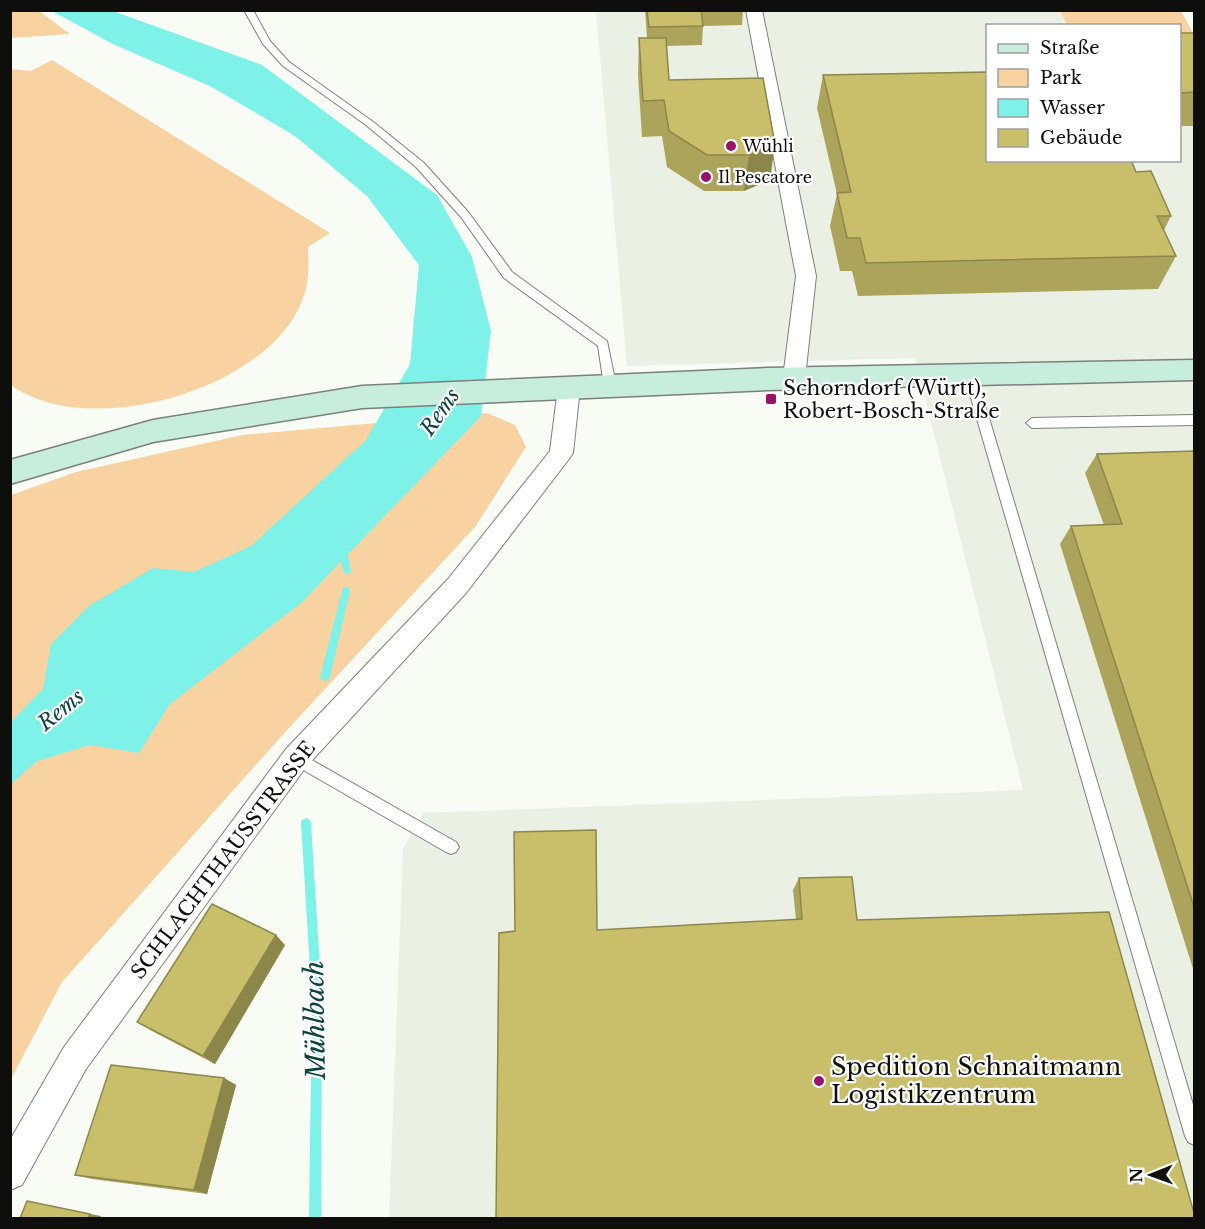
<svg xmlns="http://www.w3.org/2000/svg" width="1205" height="1229" viewBox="0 0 1205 1229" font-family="'Libre Baskerville',serif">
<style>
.built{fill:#eaf1e4}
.green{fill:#f8d2a0}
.water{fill:#7ef1e8}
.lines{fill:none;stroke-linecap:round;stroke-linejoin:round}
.stream{fill:#7ef1e8;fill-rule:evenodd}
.lane-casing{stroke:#7c807a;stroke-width:2}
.street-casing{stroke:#7c807a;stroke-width:2}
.secondary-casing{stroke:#7c807a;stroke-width:3}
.lane{fill:#fff;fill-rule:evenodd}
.street{fill:#fff;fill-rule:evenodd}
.secondary{fill:#c7eddc;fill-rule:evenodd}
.wall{fill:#ada45c}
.shaded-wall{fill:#8d864b}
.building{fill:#c9bf6b;stroke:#8d864b;stroke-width:1.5}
.poi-dot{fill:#971268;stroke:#fff;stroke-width:2}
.labels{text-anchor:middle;stroke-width:4.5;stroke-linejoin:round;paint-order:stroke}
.far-poi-label{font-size:16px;fill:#0e0f0d;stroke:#fff;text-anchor:start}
.poi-label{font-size:20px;fill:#0e0f0d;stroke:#fff;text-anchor:start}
.street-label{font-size:20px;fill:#0e0f0d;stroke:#fff}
.water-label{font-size:21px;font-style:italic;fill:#0c423f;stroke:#fff}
.near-poi-label{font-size:24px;fill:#0e0f0d;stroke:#fff;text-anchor:start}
.near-water-label{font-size:26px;font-style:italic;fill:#0c423f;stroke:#fff}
</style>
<rect width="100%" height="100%" fill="#f8fcf5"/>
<polygon class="built" points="596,11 1060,11 1067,25 988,26 988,160 1180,160 1180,47 1194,47 1194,1218 389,1218 403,849 423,813 1023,790 915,358 627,366"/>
<g class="green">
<polygon points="11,10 39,11 70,34 11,38"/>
<polygon points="1060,11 1181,11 1194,35 1180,47 1180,26 1067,25"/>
<path d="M52,60L330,233L308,247C309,265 309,284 302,301C267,391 87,441 11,385V69L31,71Z"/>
<polygon points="487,413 515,425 526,447 475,527 288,729 62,982 11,1079 11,495 76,472 242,435"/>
</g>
<polygon class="water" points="52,11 113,11 262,65 437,195 472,257 491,331 481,416 301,603 170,704 139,753 90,745 37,761 11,784 11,722 43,689 51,644 89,606 153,568 194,572 251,546 366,440 410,364 419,265 367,196 295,136 212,87 113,44"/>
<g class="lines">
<g class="stream">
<polygon points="342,543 345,545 346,547 351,570 350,573 344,573 343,570 338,547 339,545"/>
<polygon points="346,587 349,588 350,591 330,677 328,680 325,681 322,680 320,677 342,591 343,588"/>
<polygon points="306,818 310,820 311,823 322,1001 321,1218 309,1218 312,1001 301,823 302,820"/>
</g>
<g class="lane-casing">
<g id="lane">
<polygon points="244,10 253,10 270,41 289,62 372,121 424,163 469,213 512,272 607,341 616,385 614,388 610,389 604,385 598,346 504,278 461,217 416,167 366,125 283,66 263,44"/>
<polygon points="970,370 976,374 1194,1108 1194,1145 1188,1142 1185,1136 964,374"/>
<polygon points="1194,415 1194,425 1032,428 1026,423 1032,418"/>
<polygon points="296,751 456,842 459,847 456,852 451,854 446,852 291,763 289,758 291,753"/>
</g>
</g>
<g class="street-casing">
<g id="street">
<polygon points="746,10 762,10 816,276 805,378 802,384 794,386 786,384 783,378 796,276"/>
<polygon points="569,380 577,382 580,388 573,453 569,459 466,593 306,767 86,1069 22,1185 10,1190 10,1140 64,1047 286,749 448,579 550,451 558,388 561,382"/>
</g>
</g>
<g class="secondary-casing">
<polygon id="secondary" points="1194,360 1194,380 767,390 362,408 153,442 10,484 10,460 153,420 362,386 767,368"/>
</g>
<use href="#lane" class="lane"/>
<use href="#street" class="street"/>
<use href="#secondary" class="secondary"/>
</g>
<g class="wall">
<polygon points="645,10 743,10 742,25 703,26 702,45 666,46 669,80 763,78 770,180 744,191 704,191 667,167 662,136 642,137 638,75 639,38 647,38"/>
<rect x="1179" y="33" width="15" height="93"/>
<polygon points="823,75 1136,172 1171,216 1164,230 1176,256 1158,289 858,296 852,271 840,271 830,226 837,194 817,108"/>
<polygon points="1194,451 1194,972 1060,544 1071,526 1104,525 1085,473 1097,454"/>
<polygon points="799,878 857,920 1194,1213 515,931 597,930 796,920 793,890"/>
<polygon points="285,945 215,1064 152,1031 137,1022"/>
<polygon points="224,1078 236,1085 207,1194 92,1179 75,1175"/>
</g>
<g class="shaded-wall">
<polygon points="775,144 770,180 744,191 749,155"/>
<polygon points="276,935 285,945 215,1064 203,1056"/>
<polygon points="224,1078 236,1085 207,1194 194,1190"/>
<polygon points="90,1214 101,1216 100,1218 88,1218"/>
</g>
<g class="building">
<polygon points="647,10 701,10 703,26 649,27"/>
<polygon points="1179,33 1194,33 1194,92 1179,93"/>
<polygon points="639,38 666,38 669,80 763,78 775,144 749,155 707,155 669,131 664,100 643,101"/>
<polygon points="987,72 987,160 1131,160 1136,172 1151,171 1171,216 1157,216 1176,256 866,263 860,238 847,238 837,193 851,192 823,75"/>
<polygon points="1194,451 1194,907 1071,526 1122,524 1097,454"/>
<polygon points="596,830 597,930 802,919 799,878 841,877 852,877 857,920 1109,912 1194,1213 1194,1218 496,1218 499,933 515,931 514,832"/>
<polygon points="212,904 276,935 203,1056 137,1022"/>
<polygon points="111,1065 224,1078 194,1190 75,1175"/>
<polygon points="27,1201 90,1214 88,1218 20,1218"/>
</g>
<g class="poi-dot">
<circle cx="731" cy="146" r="6"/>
<circle cx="706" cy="177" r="6"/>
<rect x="765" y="393" width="12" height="12" rx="3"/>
<circle cx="819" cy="1081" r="6"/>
</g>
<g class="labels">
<g class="far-poi-label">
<text x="743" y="152">Wühli</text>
<text x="718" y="183">Il Pescatore</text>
</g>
<g class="poi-label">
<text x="783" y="395">Schorndorf (Württ),<tspan x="783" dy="23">Robert-Bosch-Straße</tspan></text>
</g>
<g class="street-label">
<text transform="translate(223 860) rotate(-53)" y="7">SCHLACHTHAUSSTRASSE</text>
</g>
<g class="water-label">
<text transform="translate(440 412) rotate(-55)" y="7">Rems</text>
<text transform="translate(61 710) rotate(-39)" y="7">Rems</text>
</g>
<g class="near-poi-label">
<text x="831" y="1075">Spedition Schnaitmann<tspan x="831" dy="28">Logistikzentrum</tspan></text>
</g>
<g class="near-water-label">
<text transform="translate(315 1020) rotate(-91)" y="9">Mühlbach</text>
</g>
</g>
<rect width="1205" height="1229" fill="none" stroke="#0e0f0d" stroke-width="24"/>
<rect x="986" y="24" width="195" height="138" fill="#ffffff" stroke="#9f9f9e" stroke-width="1.5"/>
<rect x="998" y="44" width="30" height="9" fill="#c7eddc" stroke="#9f9f9e" stroke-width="1.5"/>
<text x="1040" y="54" font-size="18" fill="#0e0f0d">Straße</text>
<rect x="998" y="69" width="30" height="18" fill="#f8d2a0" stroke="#9f9f9e" stroke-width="1.5"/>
<text x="1040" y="84" font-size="18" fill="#0e0f0d">Park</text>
<rect x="998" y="99" width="30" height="18" fill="#7ef1e8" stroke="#9f9f9e" stroke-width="1.5"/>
<text x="1040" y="114" font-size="18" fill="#0e0f0d">Wasser</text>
<rect x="998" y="129" width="30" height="18" fill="#c9bf6b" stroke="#9f9f9e" stroke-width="1.5"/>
<text x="1040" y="144" font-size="18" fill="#0e0f0d">Gebäude</text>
<g transform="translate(1151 1175) rotate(269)" stroke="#ffffff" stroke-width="4.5" paint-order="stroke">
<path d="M0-4.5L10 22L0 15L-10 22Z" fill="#0e0f0d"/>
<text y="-9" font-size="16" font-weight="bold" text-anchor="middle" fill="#0e0f0d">N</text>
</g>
</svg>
